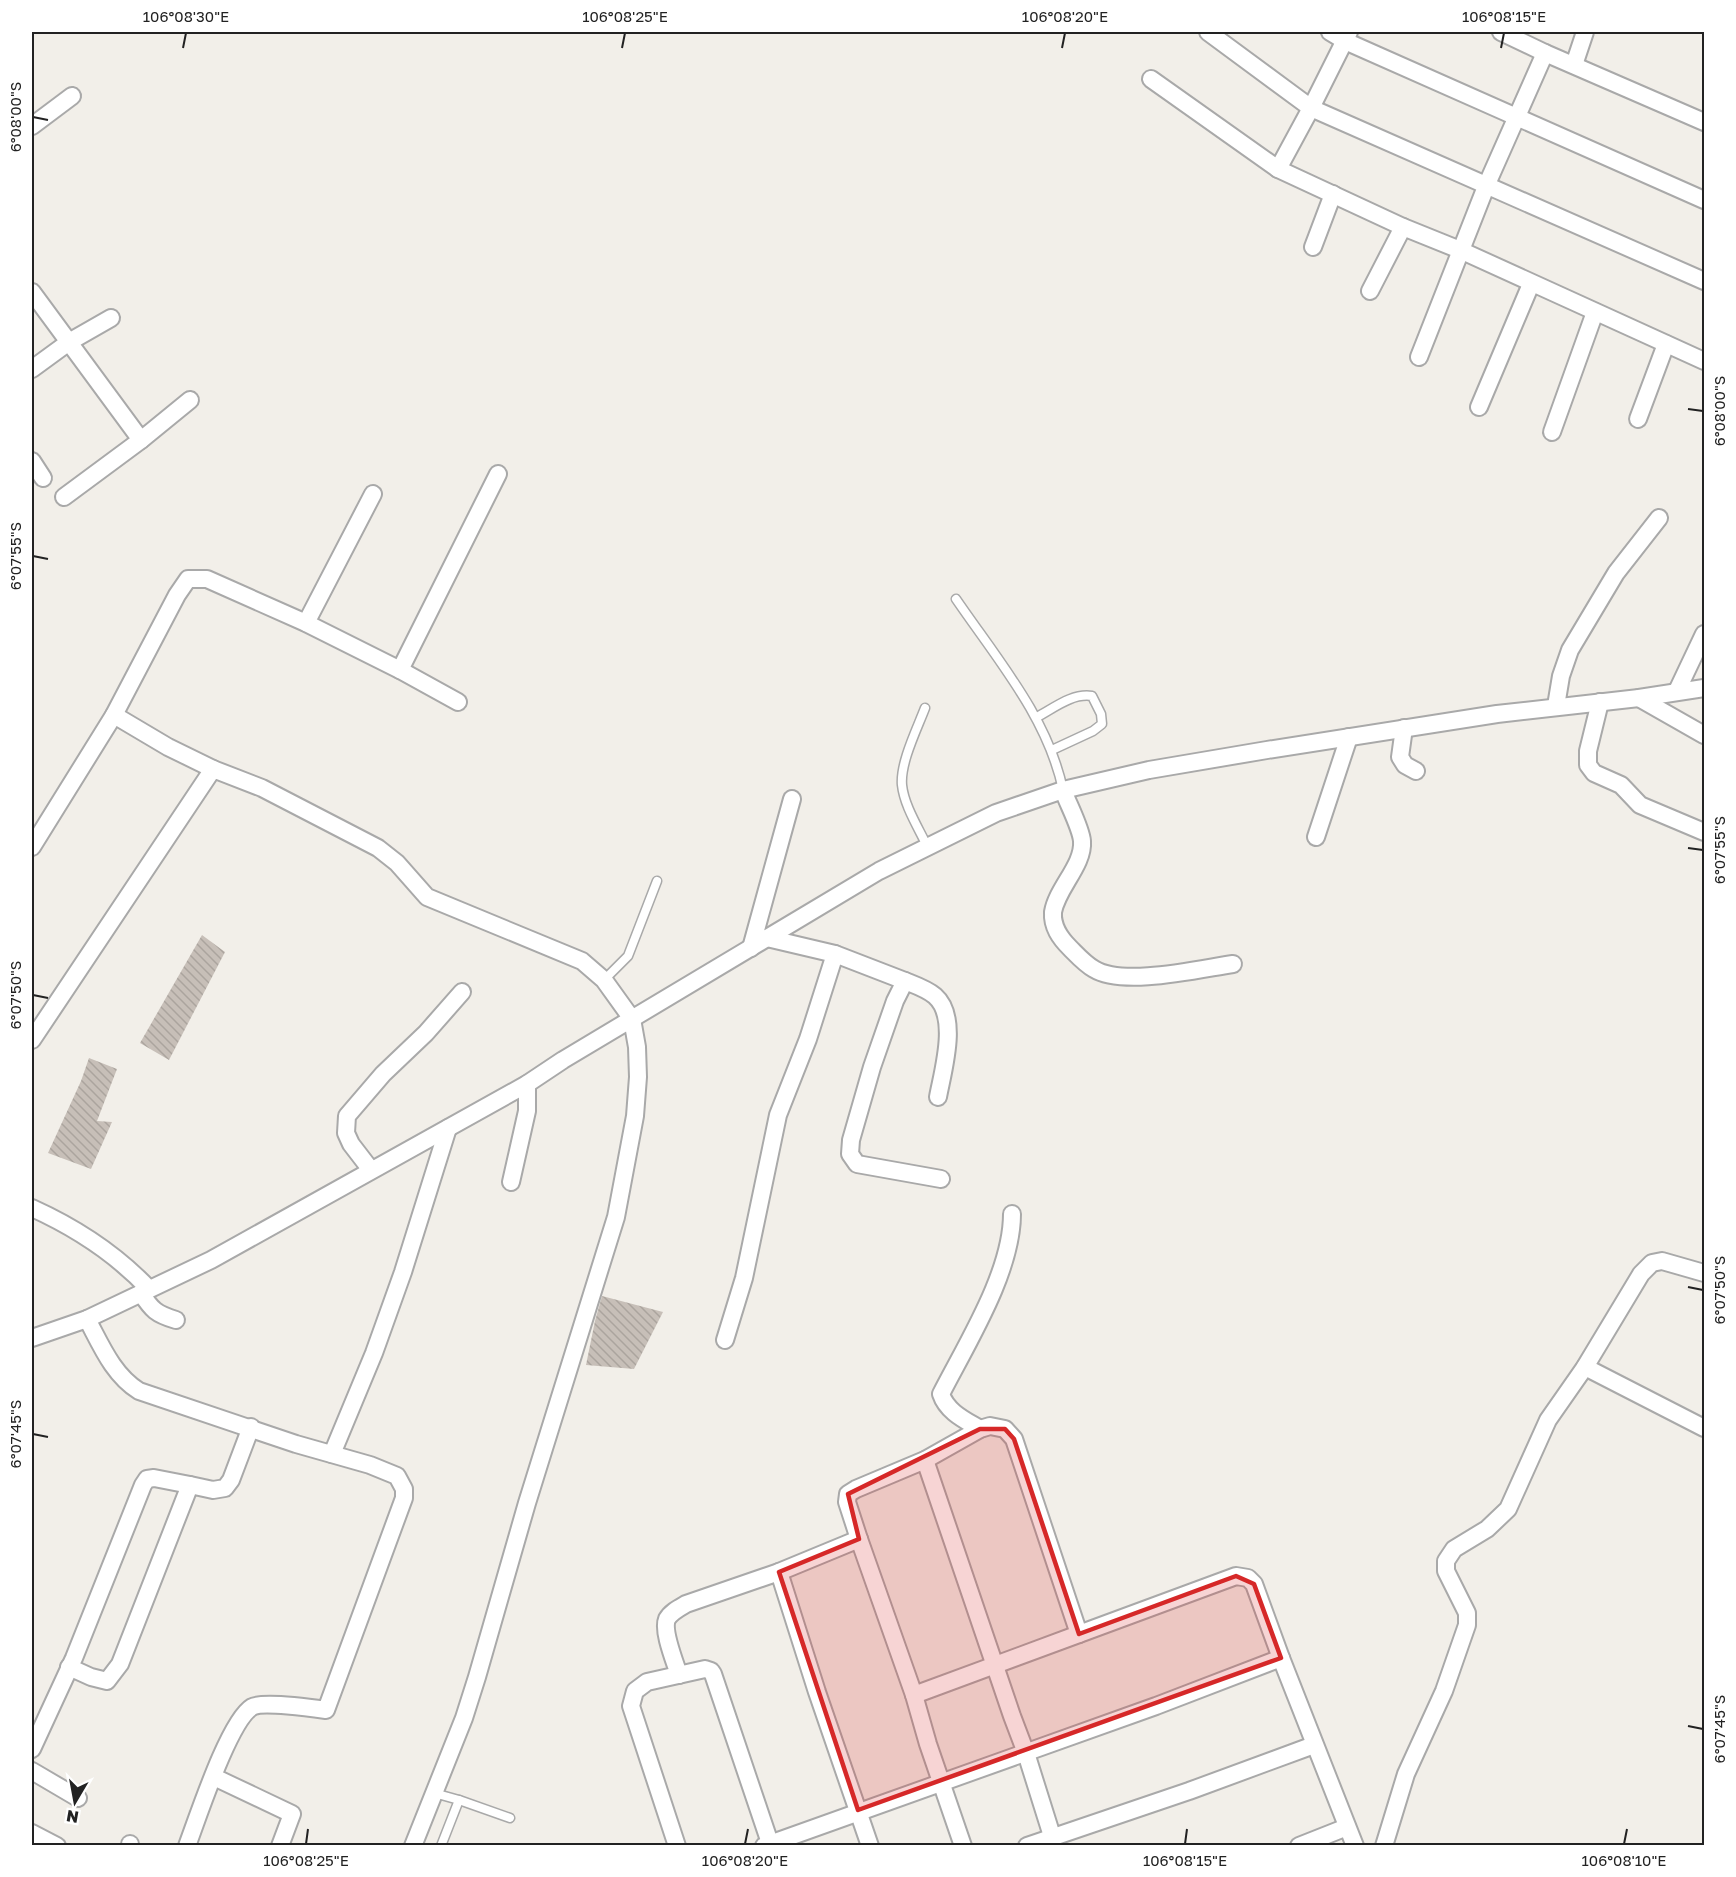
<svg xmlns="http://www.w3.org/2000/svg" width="1736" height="1877" viewBox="0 0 1736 1877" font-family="'Golos Text',sans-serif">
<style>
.building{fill:url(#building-back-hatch)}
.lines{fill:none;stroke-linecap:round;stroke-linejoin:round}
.service-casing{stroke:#a9a9a9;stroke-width:11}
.minor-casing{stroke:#a9a9a9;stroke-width:20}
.service{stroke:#fff;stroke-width:8}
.minor{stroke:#fff;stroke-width:16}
.marked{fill:#d62828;fill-opacity:0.2;stroke:#d62828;stroke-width:4.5;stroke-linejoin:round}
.ticks{fill:none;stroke:#222;stroke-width:2}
.neatline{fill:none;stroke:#222;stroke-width:2}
.ticks-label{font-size:15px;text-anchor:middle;fill:#222}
</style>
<defs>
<pattern id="building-back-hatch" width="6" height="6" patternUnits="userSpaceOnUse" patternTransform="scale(1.5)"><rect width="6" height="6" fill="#c7bfb8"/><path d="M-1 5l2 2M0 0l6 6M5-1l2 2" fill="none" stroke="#aba49e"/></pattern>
</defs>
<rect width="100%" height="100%" fill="#f2efe9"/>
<g class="building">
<polygon points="202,935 225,952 169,1060 140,1043"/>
<polygon points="89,1058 117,1069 97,1121 112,1122 91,1169 48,1153 81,1081"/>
<polygon points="602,1296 663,1312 634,1369 586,1365 595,1321"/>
</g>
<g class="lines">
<g class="service-casing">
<g id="service">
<path d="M956,599C997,659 1048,718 1063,790"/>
<path d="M925,708C917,729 900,763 902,785C904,805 918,827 927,846"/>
<path d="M1037,717C1054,708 1072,693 1092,696L1101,714L1102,724L1093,731L1052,750"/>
<polyline points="604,980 628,956 657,881"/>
<polyline points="434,1793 459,1800 441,1846"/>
<polyline points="459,1800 510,1818"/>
</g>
</g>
<g class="minor-casing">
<g id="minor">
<polyline points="1208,32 1311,108 1704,281"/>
<polyline points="1330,32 1345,41 1704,200"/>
<polyline points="1501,32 1545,53 1704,122"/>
<polyline points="1574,65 1585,32"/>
<polyline points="1151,79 1278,169 1403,227 1460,250 1704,361"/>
<polyline points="32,126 72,96"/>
<polyline points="1278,169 1311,108 1349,32"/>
<polyline points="1313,247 1333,194"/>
<polyline points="1370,291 1403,227"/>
<polyline points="32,292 141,440 64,497"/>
<polyline points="1419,357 1487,184 1545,53"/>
<polyline points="32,369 69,342 111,318"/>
<polyline points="1479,407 1531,284"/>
<polyline points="1638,419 1666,344"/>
<polyline points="1552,432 1595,312"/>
<polyline points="141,440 190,400"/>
<polyline points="32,461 43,478"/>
<polyline points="306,623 373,494"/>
<polyline points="400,670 498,474"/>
<polyline points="1677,691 1704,634"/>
<polyline points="1639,698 1704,735"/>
<polyline points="1600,702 1588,751 1588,765 1594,773 1621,785 1640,805 1704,832"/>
<polyline points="1556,706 1561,676 1570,650 1616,573 1659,518"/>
<polyline points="114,715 168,747 213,769"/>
<polyline points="1404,728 1400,757 1405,765 1416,771"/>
<path d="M1063,790C1068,804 1081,828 1082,841C1084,865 1057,888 1053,912C1052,927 1060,938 1070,948C1077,955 1085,964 1094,969C1123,987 1199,969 1233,964"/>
<polyline points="1316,837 1349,737"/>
<polyline points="32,847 114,715 177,595 188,579 207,579 306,623 400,670 458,702"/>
<polyline points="767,938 835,954 905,981 895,1001 872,1067 851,1140 850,1154 857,1164 941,1179"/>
<polyline points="751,948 792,799"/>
<path d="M905,981C915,985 927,989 935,996C959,1017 943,1070 938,1097"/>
<polyline points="32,1040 213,769 262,788 378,848 397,863 427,897 582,961 604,980 632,1019 637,1047 638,1077 635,1116 616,1217 527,1503 477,1677 464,1718 413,1846"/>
<polyline points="371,1170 351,1144 346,1133 347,1116 383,1074 426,1033 462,992"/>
<polyline points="511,1182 527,1111 527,1084"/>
<path d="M32,1208C74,1227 117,1255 149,1289"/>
<path d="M141,1293C152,1310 156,1314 176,1320"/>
<path d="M87,1319C101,1345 113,1375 139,1391L296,1444L370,1465L397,1476L404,1489V1498L326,1710C312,1708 262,1701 252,1707C229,1721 198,1817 187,1846"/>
<polyline points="32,1338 87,1319 211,1260 527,1084 563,1060 879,871 996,813 1063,790 1149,770 1267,750 1497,714 1639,698 1704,688"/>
<polyline points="725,1340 744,1278 778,1115 808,1039 835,954"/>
<polyline points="1585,1367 1704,1428"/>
<path d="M980,1429C965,1420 947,1412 941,1394C967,1343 1012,1272 1012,1214"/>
<polyline points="332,1454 374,1353 403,1272 448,1128"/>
<polyline points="925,1460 1012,1716 1026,1753 1052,1836"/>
<polyline points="859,1539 847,1502 848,1494 856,1489 925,1460 980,1429 990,1426 1005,1429 1014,1439 1079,1634 1236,1576 1248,1578 1254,1584 1281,1658"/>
<polyline points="779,1572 859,1539 914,1695 928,1744 963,1846"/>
<polyline points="69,1667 91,1677 107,1681 120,1664 190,1485 213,1490 225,1488 231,1480 251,1427"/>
<path d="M679,1675C675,1662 662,1631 667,1619C671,1612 679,1608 686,1604L779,1572L817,1692L870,1846"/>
<polyline points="914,1695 1079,1634"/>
<polyline points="32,1749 74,1658 143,1485 147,1479 154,1478 190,1485"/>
<polyline points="32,1771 78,1798"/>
<polyline points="214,1777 292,1814 280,1846"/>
<polyline points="32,1833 57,1846"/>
<polyline points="130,1846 130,1844"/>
<polyline points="677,1846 631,1706 635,1691 647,1682 705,1669 711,1671 713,1674 771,1846"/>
<polyline points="764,1846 1156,1706 1281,1658 1355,1846"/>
<polyline points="1027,1846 1189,1791 1314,1745"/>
<polyline points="1299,1846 1347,1827"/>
<polyline points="1384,1846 1406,1774 1444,1691 1467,1625 1467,1613 1446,1571 1446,1561 1454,1549 1487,1529 1508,1509 1548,1420 1585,1367 1641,1274 1652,1263 1662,1261 1704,1273"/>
</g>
</g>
<use href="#service" class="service"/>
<use href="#minor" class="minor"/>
</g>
<path class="marked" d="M980,1429H1005L1014,1439L1079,1634L1236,1576L1254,1584L1281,1658L858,1810L779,1572L859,1539L848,1494Z"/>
<path class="ticks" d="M183,48L186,33M622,48L625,33M1062,48L1065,33M1501,48L1504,33M33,117L48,120M1688,409L1703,411M33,556L48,559M1688,848L1703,850M33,995L48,998M1688,1287L1703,1290M33,1434L48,1437M1688,1726L1703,1729M306,1844L308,1829M745,1844L748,1829M1185,1844L1187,1829M1624,1844L1627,1829"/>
<rect width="1736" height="1877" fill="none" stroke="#ffffff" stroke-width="66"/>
<g transform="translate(75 1802) rotate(190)" stroke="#ffffff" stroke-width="4.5" paint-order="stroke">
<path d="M0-4.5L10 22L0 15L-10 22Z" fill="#222222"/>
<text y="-9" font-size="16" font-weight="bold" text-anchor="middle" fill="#222222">N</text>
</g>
<rect x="33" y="33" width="1670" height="1811" class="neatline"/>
<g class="ticks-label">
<text x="186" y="22">106°08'30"E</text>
<text x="625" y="22">106°08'25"E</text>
<text x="1065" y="22">106°08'20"E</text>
<text x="1504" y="22">106°08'15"E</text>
<text transform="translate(16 117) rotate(-90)" y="5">6°08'00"S</text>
<text transform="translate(1720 411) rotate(-90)" y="5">6°08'00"S</text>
<text transform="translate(16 556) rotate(-90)" y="5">6°07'55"S</text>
<text transform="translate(1720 850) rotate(-90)" y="5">6°07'55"S</text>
<text transform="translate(16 995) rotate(-90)" y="5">6°07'50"S</text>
<text transform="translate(1720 1290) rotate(-90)" y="5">6°07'50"S</text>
<text transform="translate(16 1434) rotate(-90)" y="5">6°07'45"S</text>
<text transform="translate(1720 1729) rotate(-90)" y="5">6°07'45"S</text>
<text x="306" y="1866">106°08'25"E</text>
<text x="745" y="1866">106°08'20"E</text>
<text x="1185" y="1866">106°08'15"E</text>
<text x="1624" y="1866">106°08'10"E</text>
</g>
</svg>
